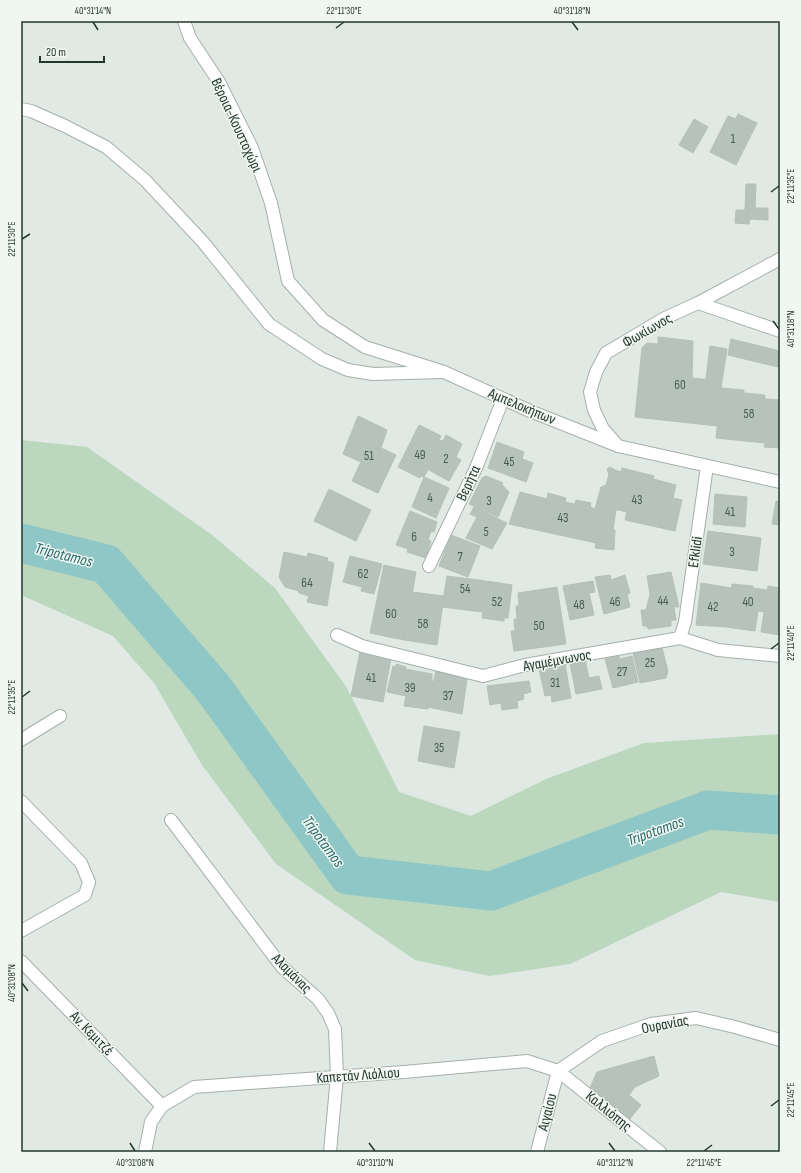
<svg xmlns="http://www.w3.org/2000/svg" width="801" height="1173" viewBox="0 0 801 1173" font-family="'Sofia Sans Condensed',sans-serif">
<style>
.green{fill:#bbd7be}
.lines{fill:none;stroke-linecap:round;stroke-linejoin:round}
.river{stroke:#8ec7c6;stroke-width:39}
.building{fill:#b6c3bc;stroke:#b3c1b9}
.minor-casing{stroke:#a4b0a9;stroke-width:14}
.tertiary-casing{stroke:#a4b0a9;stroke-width:14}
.minor{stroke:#fff;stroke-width:12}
.tertiary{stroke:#fff;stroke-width:12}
.ticks{fill:none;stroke:#23372e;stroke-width:1.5}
.labels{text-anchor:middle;stroke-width:3;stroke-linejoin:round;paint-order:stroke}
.number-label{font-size:13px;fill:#485a52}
.street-label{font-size:15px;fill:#23372e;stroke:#f0f6f2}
.water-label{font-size:16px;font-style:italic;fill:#256a6a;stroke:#f0f6f2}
.neatline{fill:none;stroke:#23372e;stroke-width:1.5}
.ticks-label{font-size:10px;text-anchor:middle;fill:#23372e}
</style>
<rect width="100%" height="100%" fill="#e0e9e3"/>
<polygon class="green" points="21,440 87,447 212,535 275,588 347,688 399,792 471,816 546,779 644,743 780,734 780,902 721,892 570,964 489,976 415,960 276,864 202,765 154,683 113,636 21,595"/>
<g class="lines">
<polyline class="river" points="21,543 106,564 213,688 348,875 491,891 708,810 780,815"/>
</g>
<g class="building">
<polygon points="738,114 757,123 736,165 710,152 728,116 736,119"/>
<polygon points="694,119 708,127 693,153 679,145"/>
<polygon points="746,184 756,184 755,208 768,208 768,220 750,219 749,224 735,223 736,210 745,210"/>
<polygon points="658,337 693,341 692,378 722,381 717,426 635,417 642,348 647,343 658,344"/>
<polygon points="731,339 780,351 778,367 728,355"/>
<polygon points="710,346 727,349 722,381 706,379"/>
<polygon points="721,388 744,390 744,393 765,395 765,399 779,400 780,394 780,448 764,447 765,443 716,438"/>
<polygon points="358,416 387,430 381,448 396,455 378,493 352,481 361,462 343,454"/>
<polygon points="419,425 441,436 439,440 443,441 424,477 421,476 420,478 398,467"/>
<polygon points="446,435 462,444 456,457 461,460 449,481 429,470"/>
<polygon points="497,442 524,452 522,459 533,463 526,482 488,468"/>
<polygon points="610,467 615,470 621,472 622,468 654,476 653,479 676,485 673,498 682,500 675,531 625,520 627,512 596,505 601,487 606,485 609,474 607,469"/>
<polygon points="486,476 503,483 502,485 509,492 498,517 469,504 482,478"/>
<polygon points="424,477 449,488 436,518 412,507"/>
<polygon points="329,489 371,510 356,541 314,521"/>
<polygon points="520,492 547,499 548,493 566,498 565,502 575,504 576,500 591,503 590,507 595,509 596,505 616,510 613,529 615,530 614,550 595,548 596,543 509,524"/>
<polygon points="715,494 747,497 745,527 713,524"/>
<polygon points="776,501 780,502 780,525 772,524"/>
<polygon points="474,507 507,523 492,549 466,538 477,517 470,514"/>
<polygon points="410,511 437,522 434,532 431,531 428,540 431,541 426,558 407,552 408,549 396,545"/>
<polygon points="708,531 761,538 757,571 703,564"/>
<polygon points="451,535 480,546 468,577 439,566"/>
<polygon points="284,552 307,557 308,553 328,558 327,561 334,563 327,606 307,602 309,596 299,593 299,591 285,587 279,577"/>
<polygon points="350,556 382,564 374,594 361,591 362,587 343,582"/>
<polygon points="384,565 416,572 404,640 370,633"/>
<polygon points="671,572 679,607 674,607 676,620 671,620 671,626 648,629 647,626 643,626 641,610 646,610 650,594 647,576"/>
<polygon points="610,575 611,580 625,575 630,593 627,594 630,607 604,614 595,577"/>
<polygon points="447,576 486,581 482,612 442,607"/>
<polygon points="487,581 512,585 508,618 504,618 504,621 482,618"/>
<polygon points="593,581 595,592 589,593 594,615 570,620 563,586"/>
<polygon points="701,583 731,588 726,627 696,625"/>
<polygon points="732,584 753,586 753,588 767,590 764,612 758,611 755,631 726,627"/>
<polygon points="768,586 780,588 780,635 761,632"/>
<polygon points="557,587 566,644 514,651 511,631 515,631 514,619 517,619 516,606 519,606 518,593"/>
<polygon points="412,592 444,596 437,645 404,640"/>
<polygon points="662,648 668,671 666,678 640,683 633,653"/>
<polygon points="360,652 391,658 383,702 351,696"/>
<polygon points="619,656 620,659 632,656 638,682 613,688 605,659"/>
<polygon points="585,660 589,678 599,676 602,689 576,694 570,663"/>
<polygon points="396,664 406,667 405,669 432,674 432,681 434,682 428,709 404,706 406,696 387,692 393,666 396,667"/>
<polygon points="565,664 571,698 552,702 551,695 545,696 539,669"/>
<polygon points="436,671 467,679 462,714 428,707"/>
<polygon points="529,681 531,692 523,694 524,699 517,701 518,708 502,710 501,703 490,705 487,686"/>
<polygon points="424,726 460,732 454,768 418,761"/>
<polygon points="654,1056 659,1076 635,1087 629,1095 641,1105 629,1120 589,1090 597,1072"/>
</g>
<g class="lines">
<g class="minor-casing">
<g id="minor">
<polyline points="21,109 31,111 65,126 106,147 145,180 203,242 269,324 322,359 348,370 373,374 442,372"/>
<polyline points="698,303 780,331"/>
<polyline points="618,446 603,429 594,410 590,392 596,372 606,353 665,318 698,303 780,259"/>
<polyline points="429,566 476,468 503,399"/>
<polyline points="337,635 362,646 483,676 525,665 680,638 718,650 780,656"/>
<polyline points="680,638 685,622 707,466"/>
<polyline points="21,740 60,716"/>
<polyline points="21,801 81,863 89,882 85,895 21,931"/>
<polyline points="171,820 282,967 318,999 328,1013 335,1029 337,1076 330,1152"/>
<polyline points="21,961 162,1106"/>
<polyline points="558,1071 602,1041 651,1024 696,1018 735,1027 780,1040"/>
<polyline points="145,1152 151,1122 162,1106 194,1087 404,1072 527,1061 558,1071 660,1152"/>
<polyline points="537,1152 558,1071"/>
</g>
</g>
<g class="tertiary-casing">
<polyline id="tertiary" points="184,21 190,38 219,82 252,148 271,203 288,281 323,320 365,347 444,372 530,411 618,446 780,482"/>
</g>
<use href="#minor" class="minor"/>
<use href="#tertiary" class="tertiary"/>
</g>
<path class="ticks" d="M93,22L98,30M572,22L578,30M336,28L344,22M771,192L779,186M22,239L30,234M773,321L779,329M771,649L779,643M22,697L30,691M22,983L28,991M771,1106L779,1100M130,1143L135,1151M369,1143L375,1151M609,1143L615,1151M704,1151L712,1145"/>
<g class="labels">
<g class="number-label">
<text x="733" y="143">1</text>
<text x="680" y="389">60</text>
<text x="749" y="418">58</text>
<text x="420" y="459">49</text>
<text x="369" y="460">51</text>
<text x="446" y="463">2</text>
<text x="509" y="466">45</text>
<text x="430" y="502">4</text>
<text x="637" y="504">43</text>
<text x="489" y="505">3</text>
<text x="730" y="516">41</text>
<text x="563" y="522">43</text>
<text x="486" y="536">5</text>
<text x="414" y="541">6</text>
<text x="732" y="556">3</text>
<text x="460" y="561">7</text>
<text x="363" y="578">62</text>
<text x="307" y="587">64</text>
<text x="465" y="593">54</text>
<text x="663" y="605">44</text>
<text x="497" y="606">52</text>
<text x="615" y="606">46</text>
<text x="748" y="606">40</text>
<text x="579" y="609">48</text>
<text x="713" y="611">42</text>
<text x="391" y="618">60</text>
<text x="423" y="628">58</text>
<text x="539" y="630">50</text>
<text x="650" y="667">25</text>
<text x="622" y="676">27</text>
<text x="371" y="682">41</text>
<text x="555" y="687">31</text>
<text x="410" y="692">39</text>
<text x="448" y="700">37</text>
<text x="439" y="752">35</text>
</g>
<g class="street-label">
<text transform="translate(237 125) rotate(65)" y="5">Βέροια-Κουστοχώρι</text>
<text transform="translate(647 330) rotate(-30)" y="5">Φωκίωνος</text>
<text transform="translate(522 406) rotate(23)" y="5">Αμπελοκήπων</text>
<text transform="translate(468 483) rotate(-65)" y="5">Βερήτα</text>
<text transform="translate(695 552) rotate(-82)" y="5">Efklidi</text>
<text transform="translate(557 660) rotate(-10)" y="5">Αγαμέμνωνος</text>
<text transform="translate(292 973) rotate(45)" y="5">Αλαμάνας</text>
<text transform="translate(665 1024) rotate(-11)" y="5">Ουρανίας</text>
<text transform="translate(92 1033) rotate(46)" y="5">Αν. Κεμιτζέ</text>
<text transform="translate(358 1075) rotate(-4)" y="5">Καπετάν Λιόλιου</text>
<text transform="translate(609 1111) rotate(39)" y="5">Καλλιόπης</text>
<text transform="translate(547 1112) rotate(-76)" y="5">Αιγαίου</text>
</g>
<g class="water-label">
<text transform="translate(64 554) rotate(14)" y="6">Tripotamos</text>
<text transform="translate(655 830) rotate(-20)" y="6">Tripotamos</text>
<text transform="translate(324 841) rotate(54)" y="6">Tripotamos</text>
</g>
</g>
<rect width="801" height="1173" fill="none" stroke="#f0f6f2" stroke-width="44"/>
<path d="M40 56v6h64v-6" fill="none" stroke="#23372e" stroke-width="2"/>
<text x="46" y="56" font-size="12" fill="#23372e" stroke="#f0f6f2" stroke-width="3" paint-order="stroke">20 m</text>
<rect x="22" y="22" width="757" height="1129" class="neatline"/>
<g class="ticks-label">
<text x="93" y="14">40°31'14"N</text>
<text x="344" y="14">22°11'30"E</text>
<text x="572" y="14">40°31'18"N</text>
<text transform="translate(790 186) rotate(-90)" y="4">22°11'35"E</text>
<text transform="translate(11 239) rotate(-90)" y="4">22°11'30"E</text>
<text transform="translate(790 329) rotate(-90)" y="4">40°31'18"N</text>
<text transform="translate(790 643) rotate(-90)" y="4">22°11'40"E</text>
<text transform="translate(11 697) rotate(-90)" y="4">22°11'35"E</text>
<text transform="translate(11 983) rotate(-90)" y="4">40°31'08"N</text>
<text transform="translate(790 1100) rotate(-90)" y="4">22°11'45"E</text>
<text x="135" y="1166">40°31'08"N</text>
<text x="375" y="1166">40°31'10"N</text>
<text x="615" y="1166">40°31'12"N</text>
<text x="704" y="1166">22°11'45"E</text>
</g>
</svg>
